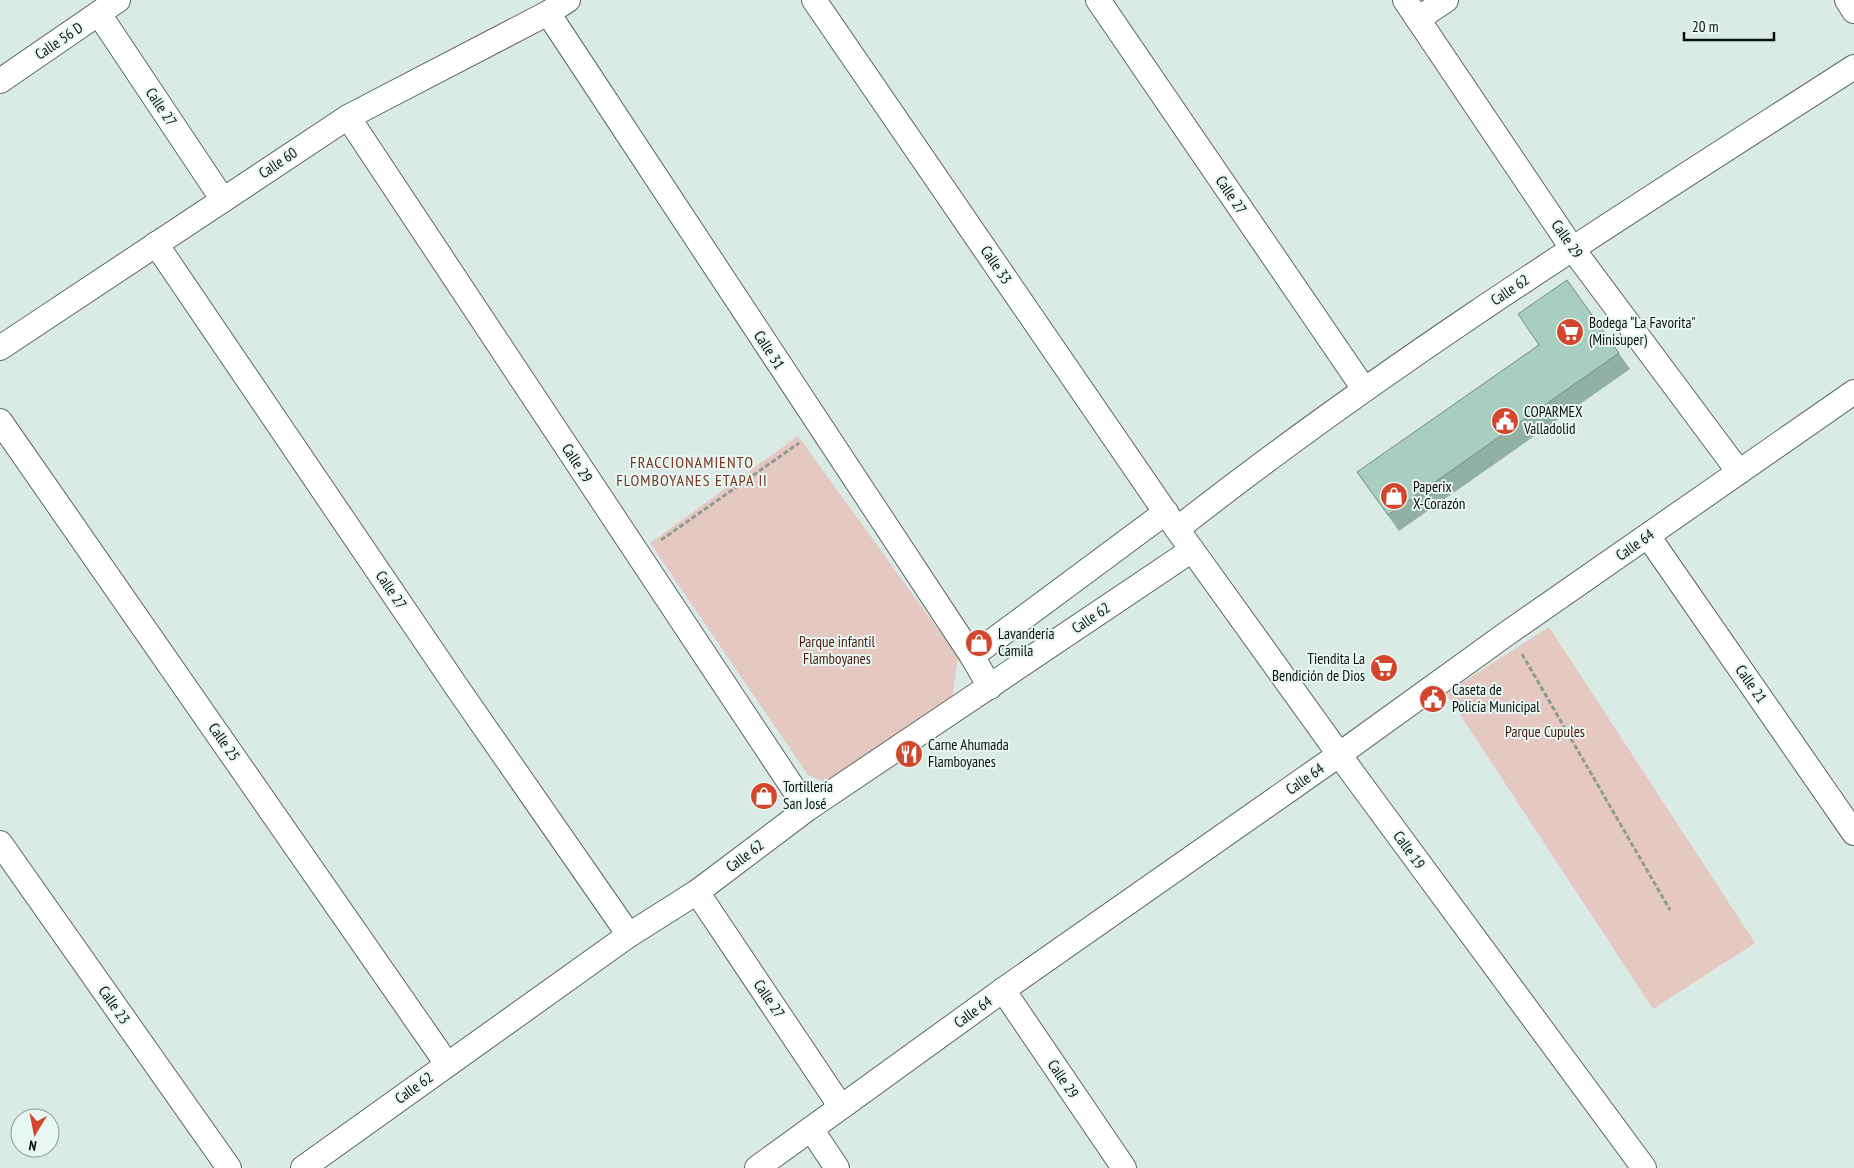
<svg xmlns="http://www.w3.org/2000/svg" width="1854" height="1168" viewBox="0 0 1854 1168" font-family="'PT Sans Narrow',sans-serif">
<style>
.green{fill:#e4c8c1}
.lines{fill:none;stroke-linecap:round;stroke-linejoin:round}
.street-casing{stroke:#5b6963;stroke-width:26}
.path{stroke:#8f9b96;stroke-width:3;stroke-dasharray:5 2.5;stroke-linecap:butt}
.street{stroke:#fff;stroke-width:24}
.wall{fill:#90b1a4}
.building{fill:#a8cebf;stroke:#769086}
.labels{text-anchor:middle;stroke-width:4;stroke-linejoin:round;paint-order:stroke}
.street-label{font-size:15px;fill:#0b100e;stroke:#e8f7f1}
.poi-label{font-size:15px;fill:#0b100e;stroke:#e8f7f1;text-anchor:start}
.park-label{font-size:15px;fill:#4b1b12;stroke:#e8f7f1}
.neighbourhood-label{font-size:16px;letter-spacing:1px;fill:#7a3527;stroke:#e8f7f1}
</style>
<rect width="100%" height="100%" fill="#daeae4"/>
<g class="green">
<polygon points="798,436 958,657 952,699 824,782 808,775 650,543"/>
<polygon points="1549,627 1755,943 1653,1009 1446,693"/>
</g>
<g class="lines">
<g class="street-casing">
<g id="street">
<polyline points="814,0 1177,529 1354,775 1644,1168"/>
<polyline points="1098,0 1364,389"/>
<polyline points="1405,0 1572,248 1739,472"/>
<polyline points="1847,0 1854,11"/>
<polyline points="548,13 972,656 990,687"/>
<polyline points="99,14 223,200"/>
<polyline points="1418,19 1446,0"/>
<polyline points="0,81 118,0"/>
<polyline points="348,117 807,809"/>
<polyline points="156,244 456,686 629,935"/>
<polyline points="0,348 348,117 548,13 568,0"/>
<polyline points="0,421 447,1064"/>
<path d="M1177,529C1392,360 1624,215 1854,67"/>
<polyline points="1648,536 1854,833"/>
<polyline points="972,656 1166,512"/>
<polyline points="0,843 229,1168"/>
<polyline points="697,892 841,1107"/>
<polyline points="1003,990 1124,1168"/>
<polyline points="811,1129 837,1168"/>
<polyline points="303,1168 629,935 697,892 807,809 1192,550"/>
<polyline points="757,1168 1003,990 1340,754 1509,632 1854,392"/>
</g>
</g>
<g class="path">
<polyline points="661,540 799,443"/>
<polyline points="1522,654 1670,910"/>
</g>
<use href="#street" class="street"/>
</g>
<polygon class="wall" points="1567,280 1630,369 1399,531 1357,472 1539,345"/>
<polygon class="building" points="1567,280 1619,353 1388,515 1357,472 1539,345 1518,314"/>
<defs>
<g id="supermarket-disc" transform="scale(1.4375)"><circle r="9.5" fill="#d1462c" stroke="#e8f7f1"/><path d="M-6-5.5h2.5l.6 2H6L4.5 2H-2.5L-4.4-4H-6ZM-1.5 3.2a1.3 1.3 0 1 0 .1 0ZM3 3.2a1.3 1.3 0 1 0 .1 0Z" fill="#fff"/></g>
<g id="civic-disc" transform="scale(1.4375)"><circle r="9.5" fill="#d1462c" stroke="#e8f7f1"/><path d="M-.6-6.5H3V-4.5H.6V-3L4-1V1h2V6H-6V1h2V-1L-.6-3ZM-1.2 2.5V6h2.4V2.5Z" fill="#fff"/></g>
<g id="shop-disc" transform="scale(1.4375)"><circle r="9.5" fill="#d1462c" stroke="#e8f7f1"/><path d="M-5-2.5h2.3a2.7 3.5 0 0 1 5.4 0H5L5.5 6h-11ZM-1.5-2.5h3a1.5 2.3 0 0 0-3 0Z" fill="#fff"/></g>
<g id="restaurant-disc" transform="scale(1.4375)"><circle r="9.5" fill="#d1462c" stroke="#e8f7f1"/><path d="M-5-6h1v4h1v-4h1v4h1v-4h1v5L-1.5 .5V6h-2V.5L-5-1ZM5-6V6H3V1.5H1.5Q1.5-4 5-6Z" fill="#fff"/></g>
</defs>
<g fill-rule="evenodd">
<use href="#supermarket-disc" x="1570" y="332"/>
<use href="#civic-disc" x="1505" y="421"/>
<use href="#shop-disc" x="1394" y="496"/>
<use href="#shop-disc" x="979" y="643"/>
<use href="#supermarket-disc" x="1384" y="668"/>
<use href="#civic-disc" x="1433" y="699"/>
<use href="#restaurant-disc" x="909" y="754"/>
<use href="#shop-disc" x="764" y="796"/>
</g>
<g class="labels">
<g class="street-label">
<text transform="translate(59 41) rotate(-34)" y="5">Calle 56 D</text>
<text transform="translate(161 107) rotate(56)" y="5">Calle 27</text>
<text transform="translate(278 163) rotate(-34)" y="5">Calle 60</text>
<text transform="translate(1231 195) rotate(56)" y="5">Calle 27</text>
<text transform="translate(1567 239) rotate(55)" y="5">Calle 29</text>
<text transform="translate(996 265) rotate(56)" y="5">Calle 33</text>
<text transform="translate(1510 290) rotate(-34)" y="5">Calle 62</text>
<text transform="translate(769 350) rotate(57)" y="5">Calle 31</text>
<text transform="translate(577 463) rotate(57)" y="5">Calle 29</text>
<text transform="translate(1635 545) rotate(-35)" y="5">Calle 64</text>
<text transform="translate(391 590) rotate(56)" y="5">Calle 27</text>
<text transform="translate(1091 618) rotate(-34)" y="5">Calle 62</text>
<text transform="translate(1751 684) rotate(55)" y="5">Calle 21</text>
<text transform="translate(224 742) rotate(55)" y="5">Calle 25</text>
<text transform="translate(1305 779) rotate(-35)" y="5">Calle 64</text>
<text transform="translate(1409 850) rotate(54)" y="5">Calle 19</text>
<text transform="translate(745 856) rotate(-37)" y="5">Calle 62</text>
<text transform="translate(769 999) rotate(56)" y="5">Calle 27</text>
<text transform="translate(114 1005) rotate(55)" y="5">Calle 23</text>
<text transform="translate(973 1012) rotate(-36)" y="5">Calle 64</text>
<text transform="translate(1063 1079) rotate(56)" y="5">Calle 29</text>
<text transform="translate(414 1088) rotate(-36)" y="5">Calle 62</text>
</g>
<g class="poi-label">
<text x="1589" y="328">Bodega "La Favorita"<tspan x="1589" dy="17">(Minisuper)</tspan></text>
<text x="1524" y="417">COPARMEX<tspan x="1524" dy="17">Valladolid</tspan></text>
<text x="1413" y="492">Paperix<tspan x="1413" dy="17">X-Corazón</tspan></text>
<text x="998" y="639">Lavandería<tspan x="998" dy="17">Camila</tspan></text>
<text x="1365" y="664" text-anchor="end">Tiendita La<tspan x="1365" dy="17">Bendición de Dios</tspan></text>
<text x="1452" y="695">Caseta de<tspan x="1452" dy="17">Policía Municipal</tspan></text>
<text x="928" y="750">Carne Ahumada<tspan x="928" dy="17">Flamboyanes</tspan></text>
<text x="783" y="792">Tortillería<tspan x="783" dy="17">San José</tspan></text>
</g>
<g class="park-label">
<text x="837" y="647">Parque infantil<tspan x="837" dy="17">Flamboyanes</tspan></text>
<text x="1545" y="737">Parque Cupules</text>
</g>
<g class="neighbourhood-label">
<text x="692" y="468">FRACCIONAMIENTO<tspan x="692" dy="18">FLOMBOYANES ETAPA II</tspan></text>
</g>
</g>
<g transform="translate(35 1133) rotate(190)"><circle r="24" fill="#e8f7f1" stroke="#909b96"/>
<path d="M0-4L9 19L0 12L-9 19Z" fill="#d1462c"/>
<text y="-8" font-size="14" font-weight="bold" text-anchor="middle" fill="#0b100e">N</text>
</g>
<path d="M1684 32v8h90v-8" fill="none" stroke="#0b100e" stroke-width="2.5"/>
<text x="1692" y="32" font-size="15" fill="#0b100e" stroke="#e8f7f1" stroke-width="4" paint-order="stroke">20 m</text>
</svg>
